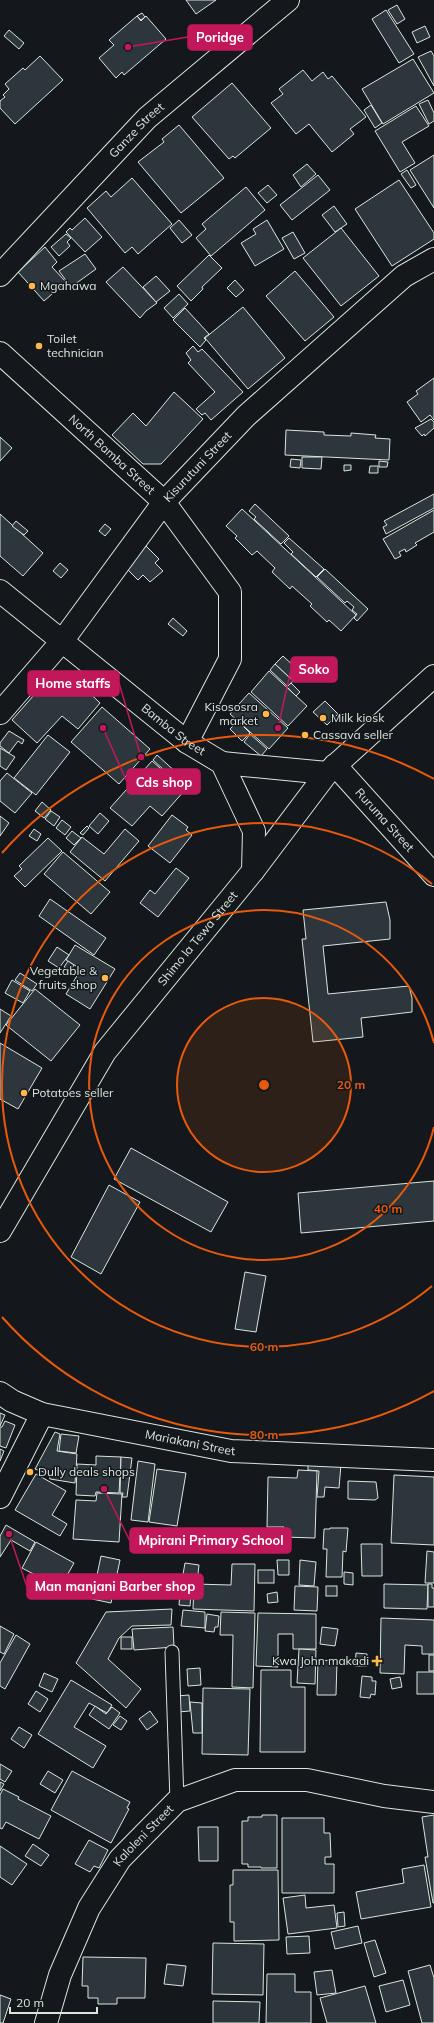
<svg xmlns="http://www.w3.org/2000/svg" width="434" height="2023" viewBox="0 0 434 2023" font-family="Mulish,sans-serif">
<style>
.building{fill:#2c363c;stroke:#d8e6dc}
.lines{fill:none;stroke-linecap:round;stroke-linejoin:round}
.lane-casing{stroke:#d8e6dc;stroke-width:15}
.street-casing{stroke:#d8e6dc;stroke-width:24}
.secondary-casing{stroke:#d8e6dc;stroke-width:24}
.lane{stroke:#14181c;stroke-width:13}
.street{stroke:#14181c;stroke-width:22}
.secondary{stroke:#14181c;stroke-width:22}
.ring{fill:none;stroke:#e8590c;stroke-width:2}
.poi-dot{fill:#ffb74d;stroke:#14181c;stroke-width:1.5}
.labels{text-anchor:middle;stroke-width:3;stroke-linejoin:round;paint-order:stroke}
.street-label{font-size:12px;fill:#d8e6dc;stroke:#14181c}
.poi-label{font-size:12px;fill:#d8e6dc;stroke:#14181c;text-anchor:start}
.centre{fill:#e8590c;stroke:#14181c;stroke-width:2}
.ring-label{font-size:12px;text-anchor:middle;font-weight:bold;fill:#e8590c;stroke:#14181c;stroke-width:3;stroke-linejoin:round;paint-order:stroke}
.leader{fill:none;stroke:#c2185b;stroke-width:1.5}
.callout-dot{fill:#c2185b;stroke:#14181c;stroke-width:1.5}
.callout{fill:#c2185b;stroke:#c2185b;stroke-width:1.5}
.callout-label{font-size:13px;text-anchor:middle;font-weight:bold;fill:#fff}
</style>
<rect width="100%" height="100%" fill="#14181c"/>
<g class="building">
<polygon points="186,0 216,0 196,14"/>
<polygon points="397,5 405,19 397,24 388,10"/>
<polygon points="386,10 414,54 399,63 372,19"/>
<polygon points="142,13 145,17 141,20 137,16"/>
<polygon points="137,16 141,21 146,16 166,39 124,75 122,72 116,78 99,58 114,45 109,40"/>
<polygon points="425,26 430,37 417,43 412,32"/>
<polygon points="9,30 24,43 19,49 4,36"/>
<polygon points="431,51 434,56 434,86 418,57"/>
<polygon points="40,56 63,80 15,124 0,108 0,101 5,97 3,95 9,89 5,84 23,68 25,70"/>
<polygon points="413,59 434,93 383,124 362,89"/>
<polygon points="303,70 312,81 323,72 328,79 332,76 366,117 350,129 354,134 332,152 309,124 296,134 271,103 283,94 279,89"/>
<polygon points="232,83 271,128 235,158 233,156 229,159 192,117"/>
<polygon points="428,100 434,113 434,121 429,124 419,104"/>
<polygon points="371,105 382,123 375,128 364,110"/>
<polygon points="416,106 429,126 402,142 415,163 400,172 375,131"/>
<polygon points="179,125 224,178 181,213 138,162 164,142 162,139"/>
<polygon points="434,155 434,208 410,170"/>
<polygon points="307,164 316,174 301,187 293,175"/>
<polygon points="407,170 416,185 411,188 401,174"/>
<polygon points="318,175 330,190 292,220 280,205"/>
<polygon points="132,178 172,224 138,254 132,247 125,253 87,208 106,191 111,197"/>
<polygon points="399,180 434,233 434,239 392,266 355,209"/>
<polygon points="268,185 277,195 267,203 258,193"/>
<polygon points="246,187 265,210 211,256 196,238 206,229 202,224"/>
<polygon points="334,206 347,224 335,232 322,215"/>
<polygon points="85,218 102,237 85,252 66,232 70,228 72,230"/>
<polygon points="179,220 192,235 182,243 170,228"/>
<polygon points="267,220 284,249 255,266 241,243 256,234 253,229"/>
<polygon points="341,228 379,276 341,306 303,258"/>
<polygon points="293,232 305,253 294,259 282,238"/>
<polygon points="66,234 71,238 67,242 70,246 59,256 51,247"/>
<polygon points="45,247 57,262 52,267 66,282 44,301 18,272"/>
<polygon points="85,254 96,269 71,287 59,271"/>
<polygon points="209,255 222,268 202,287 203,289 191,301 177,286"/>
<polygon points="123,267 157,303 146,311 140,318 106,282"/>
<polygon points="295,271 334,317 305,341 266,296"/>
<polygon points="156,276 170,291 156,302 143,287"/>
<polygon points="235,280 244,290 236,297 227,288"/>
<polygon points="179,294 188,304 173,318 164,308"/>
<polygon points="243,307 285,358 248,389 205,338"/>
<polygon points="185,308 209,334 204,338 206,340 200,347 173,320"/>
<polygon points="193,346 198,352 202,349 243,392 211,420 205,413 202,415 196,409 215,392 188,363 191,360 186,353"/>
<polygon points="434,378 434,420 430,415 421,422 407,402 418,394 416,391"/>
<polygon points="174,392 203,419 161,464 143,464 112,435 133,413 146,426"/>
<polygon points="431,419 434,422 434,428 425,436 424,434 422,436 415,428"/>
<polygon points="286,430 324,432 324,435 351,436 351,433 376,435 375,438 390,439 389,460 285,455"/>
<polygon points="0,437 12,448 0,461"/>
<polygon points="302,457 322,457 321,469 302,468"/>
<polygon points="291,459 301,460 300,468 290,467"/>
<polygon points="379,461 388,462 387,467 379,467"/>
<polygon points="344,465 351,465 351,470 344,471"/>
<polygon points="370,466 378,466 378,473 369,473"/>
<polygon points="434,494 434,508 386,534 383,527 387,525 384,521"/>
<polygon points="255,504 289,536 281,544 254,519 256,517 249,511"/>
<polygon points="242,509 356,615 341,631 329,620 327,622 310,606 312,604 292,586 290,589 272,572 275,568 257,551 252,555 235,538 237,536 226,526"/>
<polygon points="434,510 434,532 415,543 417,545 406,552 405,549 399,552 401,556 395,559 383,539"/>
<polygon points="0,514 43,553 23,576 0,556"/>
<polygon points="16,521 28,531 24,535 12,526"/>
<polygon points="105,524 111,529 105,536 99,531"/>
<polygon points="289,538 324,569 316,577 291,554 293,552 284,543"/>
<polygon points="144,544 159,559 155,563 163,571 150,582 143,575 138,580 122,564"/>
<polygon points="60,563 68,570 61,578 53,571"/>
<polygon points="325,569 368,609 357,621 354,618 357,614 352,610 354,607 347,601 345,603 317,577"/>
<polygon points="173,618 187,631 183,636 168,624"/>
<polygon points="283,656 297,669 290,678 275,664"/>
<polygon points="275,664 293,681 288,687 270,670"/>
<polygon points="269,671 307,706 288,726 251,692"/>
<polygon points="49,678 74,678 100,703 78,729 62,716 37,743 12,720"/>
<polygon points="291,683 300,692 296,696 287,687"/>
<polygon points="249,693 288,728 269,749 230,714"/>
<polygon points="325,701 338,714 327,725 313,712"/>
<polygon points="102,707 150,749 119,784 71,742"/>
<polygon points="238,721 250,733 242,741 230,729"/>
<polygon points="9,731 24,740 22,744 18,741 9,753 0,746 0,743"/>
<polygon points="250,734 267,749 261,756 244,742"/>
<polygon points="48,735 70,752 36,795 14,778"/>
<polygon points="0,748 15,757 6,770 0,766"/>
<polygon points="157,755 177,773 173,778 153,760"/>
<polygon points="152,761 185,790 162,816 150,806 132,826 110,808"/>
<polygon points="7,773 32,793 15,813 0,801 0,781"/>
<polygon points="42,802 51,810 44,818 35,811"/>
<polygon points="51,811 60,817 54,826 45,819"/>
<polygon points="100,813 109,821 98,834 89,826"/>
<polygon points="172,815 188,827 186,830 192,835 170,863 148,846"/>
<polygon points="0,816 9,823 0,836"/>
<polygon points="62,820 71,827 65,835 56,828"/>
<polygon points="87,826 89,828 83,835 80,833"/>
<polygon points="34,829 41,834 37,841 29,836"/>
<polygon points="125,829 139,841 105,881 70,852 82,837 104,854"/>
<polygon points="72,831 81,838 74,845 66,838"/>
<polygon points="48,838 62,851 25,887 14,876 22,869 19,866"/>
<polygon points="63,852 110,892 91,914 44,874"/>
<polygon points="176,868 189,878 158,917 140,903 150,890 155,894"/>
<polygon points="50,899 106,938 94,955 39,916"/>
<polygon points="386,902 390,920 390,939 323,946 328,994 409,986 412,998 412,1012 361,1018 363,1037 313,1042 302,939 306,939 303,910"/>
<polygon points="75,945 115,969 90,1009 66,994 81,969 66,960"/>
<polygon points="57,947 69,955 59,968 48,961"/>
<polygon points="68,961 74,965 70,971 64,967"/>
<polygon points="20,973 37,984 32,991 15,980"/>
<polygon points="12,980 30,991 23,1003 5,993"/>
<polygon points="35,989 80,1025 51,1061 6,1025"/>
<polygon points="0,1009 11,1016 0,1033"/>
<polygon points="0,1043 42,1068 18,1109 0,1099"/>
<polygon points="131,1148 228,1202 211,1232 114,1179"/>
<polygon points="434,1181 434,1221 301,1233 298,1193"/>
<polygon points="109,1185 140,1202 101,1274 71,1257"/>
<polygon points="245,1272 266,1276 256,1332 235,1329"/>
<polygon points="0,1413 5,1415 0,1426"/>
<polygon points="5,1421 15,1425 6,1448 0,1446 0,1427 2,1427"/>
<polygon points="55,1432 60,1434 57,1451 77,1454 75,1483 50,1479 49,1474 35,1469"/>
<polygon points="61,1434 79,1436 76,1453 59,1451"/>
<polygon points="0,1449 4,1451 0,1461"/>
<polygon points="96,1456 121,1457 119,1493 96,1492 95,1496 76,1495 77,1464 96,1465"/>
<polygon points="121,1457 132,1458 127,1497 122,1497 123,1493 120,1493"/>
<polygon points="138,1461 155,1464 148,1522 131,1520"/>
<polygon points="308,1462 341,1464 339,1488 325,1487 324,1497 317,1497 319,1471 308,1470"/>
<polygon points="157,1469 186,1473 177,1526 149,1522"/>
<polygon points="298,1470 317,1471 315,1538 284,1537 284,1527 267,1527 268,1477 297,1478"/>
<polygon points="36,1474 66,1491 52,1515 67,1524 60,1536 15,1510"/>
<polygon points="394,1475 434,1477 434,1545 391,1543"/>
<polygon points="348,1481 376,1482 378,1498 375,1500 348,1499"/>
<polygon points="97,1493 122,1494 119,1542 73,1539 76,1500 96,1501"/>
<polygon points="6,1525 35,1542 30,1551 11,1540 0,1557 0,1536"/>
<polygon points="330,1528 348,1528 346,1552 343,1551 342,1577 326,1577 327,1549 323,1549 324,1529 330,1529"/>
<polygon points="36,1542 74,1563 60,1588 22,1568"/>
<polygon points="361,1544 382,1544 382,1576 362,1576"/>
<polygon points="427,1551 434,1552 434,1583 425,1583"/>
<polygon points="101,1556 120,1560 111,1603 92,1599"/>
<polygon points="277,1560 289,1560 289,1575 278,1575"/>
<polygon points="300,1560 316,1562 314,1586 299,1585"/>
<polygon points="185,1563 199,1565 197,1582 182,1580"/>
<polygon points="232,1564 255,1564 254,1611 193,1609 194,1584 231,1585"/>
<rect x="258" y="1570" width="16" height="13"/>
<polygon points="344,1572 353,1573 353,1585 344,1584"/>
<polygon points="384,1584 428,1585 427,1609 384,1608"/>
<polygon points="428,1584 432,1584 432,1588 434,1588 434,1607 428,1607"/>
<polygon points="295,1586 318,1587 317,1611 294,1610"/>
<rect x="326" y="1586" width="11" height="10"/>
<polygon points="277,1592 278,1602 268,1603 267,1594"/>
<polygon points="180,1593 191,1594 190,1606 179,1605"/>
<polygon points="172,1609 171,1625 132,1626 119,1638 108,1659 141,1689 126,1708 76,1663 106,1612"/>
<polygon points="183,1610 205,1612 205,1628 181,1626"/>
<polygon points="221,1612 255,1613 253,1688 232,1687 233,1635 220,1635"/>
<polygon points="258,1613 316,1614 316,1649 293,1649 293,1634 278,1634 278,1667 256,1666"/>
<polygon points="207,1614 219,1616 218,1627 215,1627 214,1632 205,1631"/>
<polygon points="381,1618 434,1620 434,1654 422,1654 422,1646 405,1645 404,1674 380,1673"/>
<polygon points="0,1626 14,1634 4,1654 0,1652"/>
<polygon points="173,1627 174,1647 134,1650 132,1629"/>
<polygon points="322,1627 338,1629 335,1646 320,1644"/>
<polygon points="16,1635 30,1644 5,1689 0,1686 0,1663"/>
<rect x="121" y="1637" width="11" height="12"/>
<polygon points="299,1649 316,1650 315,1684 297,1683"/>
<polygon points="356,1653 367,1654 367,1666 355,1666"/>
<rect x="429" y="1655" width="5" height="16"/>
<polygon points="318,1660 337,1661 336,1695 317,1695"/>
<polygon points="200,1668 201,1685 188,1686 187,1669"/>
<polygon points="261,1670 291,1670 291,1687 305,1687 305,1752 260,1752"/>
<rect x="417" y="1672" width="17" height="22"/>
<polygon points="44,1673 58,1679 52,1692 39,1686"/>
<polygon points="362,1676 372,1677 372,1681 376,1681 375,1695 371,1694 370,1698 360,1697"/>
<polygon points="400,1677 402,1687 392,1689 390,1679"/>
<polygon points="71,1680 112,1705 107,1713 89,1703 74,1727 106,1746 93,1768 38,1734"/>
<polygon points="203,1688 250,1689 248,1755 202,1754"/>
<polygon points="36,1691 48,1699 40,1712 28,1704"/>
<polygon points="189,1695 190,1711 178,1712 177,1696"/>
<polygon points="190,1702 202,1703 202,1733 193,1733"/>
<polygon points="95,1706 106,1714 112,1707 120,1713 109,1729 89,1715"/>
<polygon points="150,1711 158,1722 147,1730 139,1719"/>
<polygon points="120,1716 127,1721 121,1730 113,1725"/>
<polygon points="19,1727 32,1735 24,1748 11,1739"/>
<polygon points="0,1764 12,1771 5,1782 0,1779"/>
<polygon points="48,1771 63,1780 55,1793 40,1784"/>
<polygon points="72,1771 130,1802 127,1808 129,1809 111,1843 51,1810"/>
<polygon points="0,1782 4,1784 0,1791"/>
<polygon points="3,1789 19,1797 18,1799 51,1816 39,1839 6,1822 2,1829 0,1828 0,1795"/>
<polygon points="262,1815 277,1815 277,1868 261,1868 261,1867 248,1867 248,1864 242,1864 242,1821 248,1821 248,1817 262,1817"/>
<polygon points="434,1815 434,1903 433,1903 425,1857 428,1857 422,1817"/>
<polygon points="282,1818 324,1818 324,1833 330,1833 331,1857 325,1857 325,1864 334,1864 334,1893 282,1893"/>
<polygon points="198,1827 218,1827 218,1861 199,1861"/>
<polygon points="89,1840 108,1850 99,1868 94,1866 90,1872 75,1864"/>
<polygon points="33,1844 49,1855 41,1866 25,1856"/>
<polygon points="0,1846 27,1864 12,1885 0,1877"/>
<polygon points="424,1865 431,1907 361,1919 356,1892 404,1883 402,1869"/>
<polygon points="233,1870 278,1870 279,1940 234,1941 234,1922 230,1922 230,1885 233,1885"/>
<polygon points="305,1895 306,1908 334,1905 337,1928 288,1934 283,1898"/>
<polygon points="344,1912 345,1926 338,1927 337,1913"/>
<polygon points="358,1926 362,1943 335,1949 331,1932"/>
<polygon points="309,1936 310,1953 287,1954 286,1937"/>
<polygon points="375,1940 386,1973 374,1977 364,1943"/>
<polygon points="213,1943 264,1944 263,1995 212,1994"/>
<polygon points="83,1957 146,1958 145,1998 117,1998 117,2004 98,2004 98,1998 88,1998 88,1986 82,1986"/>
<polygon points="167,1964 186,1966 183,1986 164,1984"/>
<polygon points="430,1965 434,1978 434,2023 422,2023 408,1971"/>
<polygon points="332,1970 336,1993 317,1995 314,1972"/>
<polygon points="267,1974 295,1974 295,1992 311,1992 311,2023 266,2023"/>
<polygon points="403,1980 410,2005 386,2012 379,1986"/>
<polygon points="365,1986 376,2023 327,2023 320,1998"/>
<polygon points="0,1995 11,1999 3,2023 0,2023"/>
<polygon points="213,2001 260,2002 259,2023 213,2023"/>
</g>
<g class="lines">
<g class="lane-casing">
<polyline id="lane" points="172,1652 177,1801"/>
</g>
<g class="street-casing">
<g id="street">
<path id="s1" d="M0,275L147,118L288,0"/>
<path id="s2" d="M0,353L164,502L230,592V659L187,742"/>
<path id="s3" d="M0,591L187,742L222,763L254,831L253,871"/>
<path id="s4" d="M0,713L63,640L164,502L246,416L404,276L434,259"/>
<polyline points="222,763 327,773"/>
<path id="s5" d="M335,765L434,875"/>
<path id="s6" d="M0,1393L12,1401L42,1414L231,1451L434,1460"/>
<polyline points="0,1497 42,1414"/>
<path id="s7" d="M46,2023L60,1975L89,1908L120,1859L177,1801L235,1780H307L384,1796L434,1802"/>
</g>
</g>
<g class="secondary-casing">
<g id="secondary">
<path id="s8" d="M0,1231L105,1052L253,871L327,773L434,676"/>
</g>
</g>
<use href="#lane" class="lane"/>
<use href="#street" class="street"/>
<use href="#secondary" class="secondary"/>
</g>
<circle cx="264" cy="1085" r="87" fill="#e8590c" fill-opacity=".12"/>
<g class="ring">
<circle cx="264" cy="1085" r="87"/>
<path d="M434 1127A175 175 0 1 1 434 1043"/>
<path d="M432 1286A262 262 0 1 1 432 884"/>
<path d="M434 1391A350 350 0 0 1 2 1317M2 853A350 350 0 0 1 434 779"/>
</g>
<g class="poi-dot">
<circle cx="32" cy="286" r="4"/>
<circle cx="39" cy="346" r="4"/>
<circle cx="266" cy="714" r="4"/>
<circle cx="323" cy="718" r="4"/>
<circle cx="305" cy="735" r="4"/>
<circle cx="105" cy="978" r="4"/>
<circle cx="24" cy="1093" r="4"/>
<circle cx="30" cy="1472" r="4"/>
<path d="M375 1655h4v4h4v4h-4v4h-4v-4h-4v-4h4z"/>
</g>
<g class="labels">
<g class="street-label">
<text dy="4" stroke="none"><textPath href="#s1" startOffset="199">Ganze Street</textPath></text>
<text dy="4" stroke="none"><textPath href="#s2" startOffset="151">North Bamba Street</textPath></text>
<text dy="4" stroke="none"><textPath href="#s4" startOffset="316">Kisurutuni Street</textPath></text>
<text dy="4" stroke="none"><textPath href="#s3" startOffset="222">Bamba Street</textPath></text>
<text dy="4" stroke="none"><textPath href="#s5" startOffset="74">Ruruma Street</textPath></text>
<text dy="4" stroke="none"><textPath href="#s8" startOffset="354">Shimo la Tewa Street</textPath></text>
<text dy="4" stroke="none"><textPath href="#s6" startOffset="198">Mariakani Street</textPath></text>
<text dy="4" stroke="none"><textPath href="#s7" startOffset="214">Kaloleni Street</textPath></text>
</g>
<g class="poi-label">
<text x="40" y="290">Mgahawa</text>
<text x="47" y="343">Toilet<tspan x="47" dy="14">technician</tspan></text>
<text x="258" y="711" text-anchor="end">Kisososra<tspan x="258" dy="14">market</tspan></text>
<text x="331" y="722">Milk kiosk</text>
<text x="313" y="739">Cassava seller</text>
<text x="97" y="975" text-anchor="end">Vegetable &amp;<tspan x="97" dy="14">fruits shop</tspan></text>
<text x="32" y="1097">Potatoes seller</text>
<text x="38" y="1476">Dully deals shops</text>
<text x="369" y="1665" text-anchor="end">Kwa John makadi</text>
</g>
</g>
<circle cx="264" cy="1085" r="6" class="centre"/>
<g class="ring-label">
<text x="351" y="1089">20 m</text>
<text x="388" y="1213">40 m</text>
<text x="264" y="1351">60 m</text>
<text x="264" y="1439">80 m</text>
</g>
<path class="leader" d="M128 47L188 37M278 728L291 669M141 757L119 683M103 728L127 782M104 1489L130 1541M9 1534L27 1587"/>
<g class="callout-dot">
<circle cx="128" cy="47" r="4"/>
<circle cx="278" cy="728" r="4"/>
<circle cx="141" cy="757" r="4"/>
<circle cx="103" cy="728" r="4"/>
<circle cx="104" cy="1489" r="4"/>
<circle cx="9" cy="1534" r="4"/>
</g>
<g class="callout">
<rect x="188" y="25" width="64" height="25" rx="4"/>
<rect x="291" y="657" width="46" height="25" rx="4"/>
<rect x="28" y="671" width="91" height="25" rx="4"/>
<rect x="127" y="769" width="73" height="25" rx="4"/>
<rect x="130" y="1528" width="161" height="25" rx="4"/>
<rect x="27" y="1574" width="176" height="25" rx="4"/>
</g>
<g class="callout-label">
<text x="220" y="42">Poridge</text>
<text x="314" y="674">Soko</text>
<text x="73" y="688">Home staffs</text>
<text x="164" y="787">Cds shop</text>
<text x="211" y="1545">Mpirani Primary School</text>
<text x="115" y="1591">Man manjani Barber shop</text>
</g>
<path d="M10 2007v6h87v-6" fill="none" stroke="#d8e6dc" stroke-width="2"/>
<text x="16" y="2007" font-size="12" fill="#d8e6dc" stroke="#14181c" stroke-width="3" paint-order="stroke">20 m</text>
</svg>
